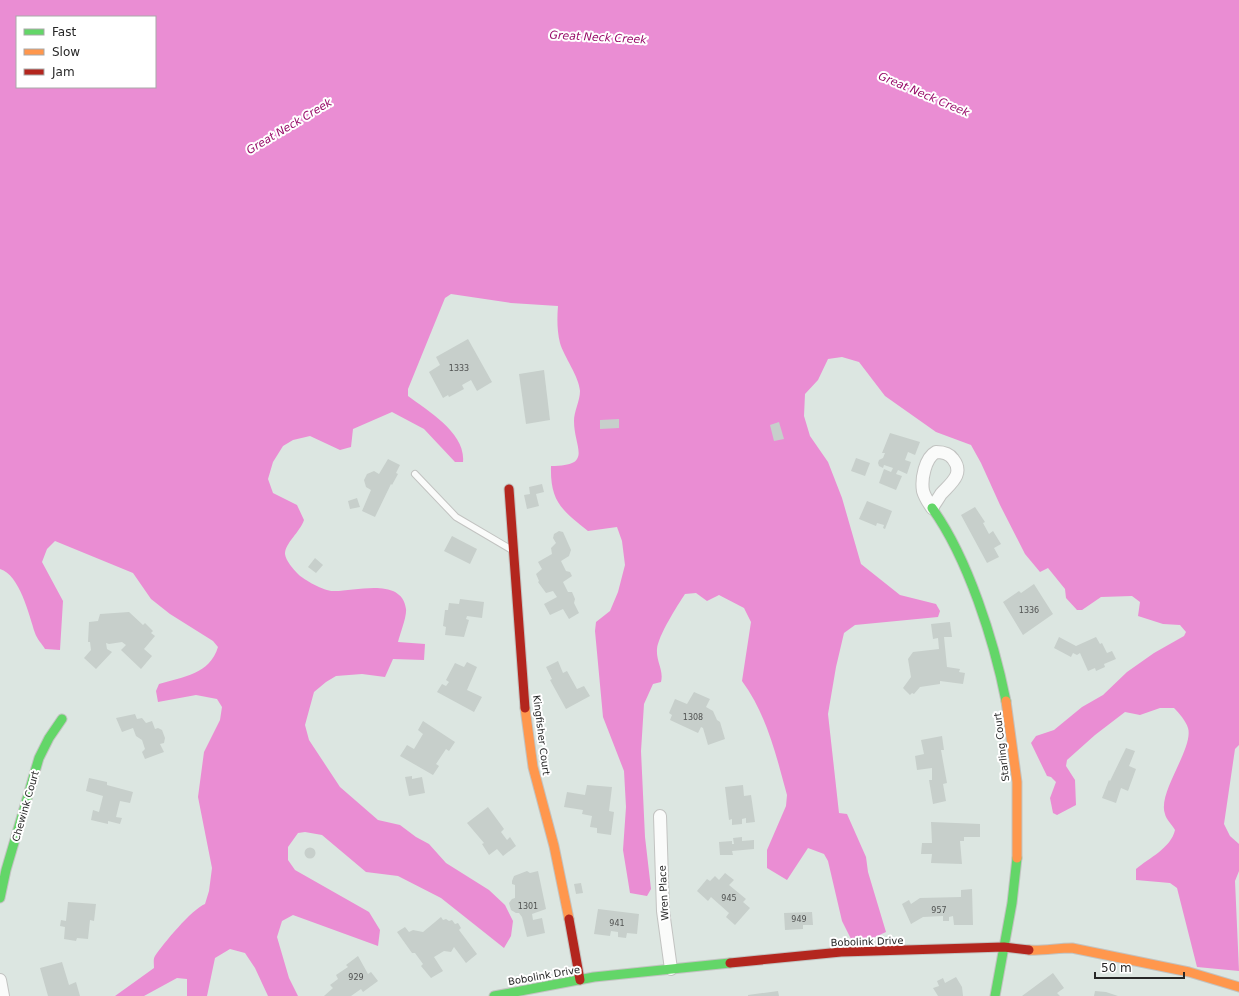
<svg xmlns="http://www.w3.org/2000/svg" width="1239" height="996" viewBox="0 0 1239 996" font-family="'DejaVu Sans',sans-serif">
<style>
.water{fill:#ea8dd3;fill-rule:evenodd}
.building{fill:#c7cfcb}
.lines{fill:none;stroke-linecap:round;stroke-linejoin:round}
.lane-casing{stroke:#c2c3c1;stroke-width:8}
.street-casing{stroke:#c2c3c1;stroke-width:14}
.fast-casing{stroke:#c2c3c1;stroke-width:11}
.slow-casing{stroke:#c2c3c1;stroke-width:11}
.jam-casing{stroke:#c2c3c1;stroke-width:11}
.lane{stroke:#fafbfa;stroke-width:6}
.street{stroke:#fafbfa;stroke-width:12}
.fast{stroke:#63d668;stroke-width:9}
.slow{stroke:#ff974d;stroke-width:9}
.jam{stroke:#b3261e;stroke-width:9}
.labels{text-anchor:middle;stroke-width:4;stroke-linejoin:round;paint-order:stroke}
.number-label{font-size:8px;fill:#505251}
.street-label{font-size:10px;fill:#272727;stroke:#fff}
.water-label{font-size:11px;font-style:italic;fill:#970b68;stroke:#fff}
</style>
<rect width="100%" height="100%" fill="#dce6e1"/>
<path class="water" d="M0,0H1239V745L1235,749L1224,824L1230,836L1239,844V871L1235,881L1239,971L1197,967L1177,888L1170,883L1136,880V869C1149,858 1171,848 1175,830C1172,825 1166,819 1165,814C1157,793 1194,748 1188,728C1186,721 1179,713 1174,708H1160L1140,715L1125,712L1095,735L1067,760L1066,766L1075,780L1076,805L1057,815L1053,813L1050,798L1056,782L1051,777L1047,776L1031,743L1036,736L1054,730L1082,707L1103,695L1127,672L1154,653L1184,636L1186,632L1180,625L1163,624L1138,616L1140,602L1132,596L1101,597L1082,610H1077L1066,598L1065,589L1048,568L1040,572L1025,554L1000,505L981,463L971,445L936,432L885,396L859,362L842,357L828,359L818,380L805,394L804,416L810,436L828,462L842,498L861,564L900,595L936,604L940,611L938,617L855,625L844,633L836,667L828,714L839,813L847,814L866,857L868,872L886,932L873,938L853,943L842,921L828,861L824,854L808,848L787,880L767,868V850L786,806L787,795C776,755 767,715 742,681L751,622L744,608L719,595L707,601L696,593L685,594C677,606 658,636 657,649C656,662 664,670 661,682L653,684L644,704L641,751L645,837L651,889L647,896L630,893L623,850L626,807L624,771L603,717L595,631L596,622L610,611L618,592L625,565L622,541L617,527L588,531C562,510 550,502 551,466C594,466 574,448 574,421C574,411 580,401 580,391C579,376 564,357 560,343C557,331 557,318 558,306L511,303L451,294L445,298L408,389V396C428,411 466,433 463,462H455L424,429L392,412L353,429L351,447L340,450L310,436L293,440L283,446L273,462L268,479L273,493L297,505L304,520C300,532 285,543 285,554C286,561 293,569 298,574C304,580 324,591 333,591C353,592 402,576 406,609C407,616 400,634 398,642L425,644L424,660L393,659L385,677L362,674L336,676L326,682L314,692L305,725L309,740L340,787L378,820L400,825L416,837L429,844L446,863L489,890L505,905L513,921L511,936L504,948L441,898L398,876L366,872L322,835L305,832L298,833L288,847V860L295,870L369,912L380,930L378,946L293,915L282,921L277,937L289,978L298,996H268L255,968L245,953L230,949L215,958L207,996H187V979L177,978L144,996H115L154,968C154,964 153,959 155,956C163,944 192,909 205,904L209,891L212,868L198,797L204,752L220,720L222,707L217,699L196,695L158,702L156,691L159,684C183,677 210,674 218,647L213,641L170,614L151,599L133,573L55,541L47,549L42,562L63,601L60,650L45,649C42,644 37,639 35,633C29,615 20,575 0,569ZM17,17H155V87H17Z"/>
<g class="building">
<polygon points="468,339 492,382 477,391 471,380 462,385 464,389 449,397 448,395 443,398 429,372 440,365 436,357"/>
<polygon points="544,370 550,420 526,424 519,374"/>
<polygon points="619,419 619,428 600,429 600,420"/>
<polygon points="779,422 784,439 774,441 770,425"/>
<polygon points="890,433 920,442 915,455 908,452 905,460 911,462 907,474 898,470 896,474 902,476 896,490 879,483 884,469 891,472 893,468 884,465 883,468 879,466 878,463 879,460 883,458 885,453 882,453"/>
<polygon points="856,458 870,463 865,476 851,471"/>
<polygon points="388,459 400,465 396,473 398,474 392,485 391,484 375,517 362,511 371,490 366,487 364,480 367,474 374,471 379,474"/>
<polygon points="542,484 544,492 536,494 539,506 527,509 524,495 530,494 529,487"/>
<polygon points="357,498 360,507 350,509 348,501"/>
<polygon points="867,501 892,511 885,529 883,528 884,525 877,523 876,526 859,519"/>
<polygon points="975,507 985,522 983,523 989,534 993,531 1001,544 994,548 999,557 987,563 961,515"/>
<polygon points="559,531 563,532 571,550 569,556 561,561 566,571 570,572 572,576 563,582 568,592 572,592 575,599 574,603 579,613 569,619 563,609 550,615 544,604 557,597 553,591 546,593 538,582 539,581 536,574 542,569 538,562 552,554 551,548 556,543 553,538 554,534"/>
<polygon points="452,536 477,549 470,564 444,551"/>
<polygon points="315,558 323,565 316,573 308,567"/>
<polygon points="1034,584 1053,614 1023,635 1003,602 1019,591 1021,593"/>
<polygon points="460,599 484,602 482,618 467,616 466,619 469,620 464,637 445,635 446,627 443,626 445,610 448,610 449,603 459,604"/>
<polygon points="129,612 143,625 145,623 153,631 151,633 155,636 144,649 152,656 141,669 121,650 126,645 122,642 109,644 106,643 107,649 112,652 96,669 84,658 91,650 90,642 88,642 89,622 98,621 100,614"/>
<polygon points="950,622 952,637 944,637 947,667 960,669 959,672 965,673 963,684 940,681 940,684 920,687 914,694 912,693 910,695 903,688 911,677 908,659 913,652 939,649 938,638 933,639 931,624"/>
<polygon points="1059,637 1076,646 1096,637 1100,644 1102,643 1107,653 1112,651 1116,659 1104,664 1105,667 1096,671 1095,668 1088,671 1080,653 1077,655 1073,653 1071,657 1054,648"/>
<polygon points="558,661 563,673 567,671 577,689 584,686 590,696 566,709 550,680 552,679 546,667"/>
<polygon points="467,662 477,667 467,690 482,697 474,712 437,692 442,684 446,686 449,682 446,680 455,663 464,667"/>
<polygon points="694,692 710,699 706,707 713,711 717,720 720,722 725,739 708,745 703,728 701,727 698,733 670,720 672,715 669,713 675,699 687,704"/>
<polygon points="135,714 137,719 142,718 146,723 152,721 155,729 158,728 162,730 165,738 164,743 160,744 164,752 145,759 142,752 145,749 142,740 136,736 133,728 122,732 116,718"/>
<polygon points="423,721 455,742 449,751 446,749 436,764 439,766 433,775 400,756 407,745 414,749 423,734 418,730"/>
<polygon points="942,736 944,750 941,750 947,783 943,784 946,801 933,804 929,780 932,780 932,768 917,770 915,756 924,754 921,740"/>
<polygon points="1126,748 1135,751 1129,766 1136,769 1128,791 1121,788 1116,803 1102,798 1109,780 1110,781"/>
<polygon points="412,776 412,779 422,777 425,793 409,796 405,777"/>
<polygon points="89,778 107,782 107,785 133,792 130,803 120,801 116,817 122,818 120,824 108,821 108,824 91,820 93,810 99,812 103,796 86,791"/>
<polygon points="587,785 612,787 609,811 614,812 611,835 597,833 597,828 590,827 592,816 582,814 583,810 564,807 567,792 585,795"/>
<polygon points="743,785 744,796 751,795 755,822 746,823 746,818 742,819 742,824 732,825 732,819 729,820 725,787"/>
<polygon points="488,807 504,829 501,832 507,840 510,837 516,846 503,856 497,849 489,855 482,844 484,843 467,823"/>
<polygon points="931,822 980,824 980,837 964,837 964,841 960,841 962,864 931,863 932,854 921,854 922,843 932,843"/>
<polygon points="742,837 742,841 754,840 754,849 732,851 733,855 720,855 719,842 732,841 732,844 734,844 733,838"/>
<circle cx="310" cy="853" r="5.5"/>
<polygon points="527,871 530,873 538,871 546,909 532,914 533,920 542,918 545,933 527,937 522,917 519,913 516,913 511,910 509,903 512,899 515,898 515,885 512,884 512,881 514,876"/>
<polygon points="725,873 734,880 729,885 746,899 743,902 750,908 735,925 726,917 729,913 711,897 708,901 697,891 707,879 710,881 715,876 719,880"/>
<polygon points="581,883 583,893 576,894 574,884"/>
<polygon points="972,889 973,925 954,925 953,916 949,917 949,921 943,921 943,916 923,917 911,924 902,904 909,900 911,904 920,898 961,897 961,890"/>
<polygon points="68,902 96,904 94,921 90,920 88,939 77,938 76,941 64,939 65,927 60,926 61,920 66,921"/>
<polygon points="598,909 639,914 637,934 627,933 626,938 618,937 618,932 611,931 610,936 594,934"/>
<polygon points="812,912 813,925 803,925 803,929 785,930 784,913"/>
<polygon points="441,917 443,920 446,919 449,921 452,920 455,924 458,923 461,928 459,930 477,954 466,963 454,947 451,952 444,951 434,957 443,971 431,978 421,966 423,964 415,953 412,953 397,932 405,927 409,932 413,930 423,932"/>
<polygon points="358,956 368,974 371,972 378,981 363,992 361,989 351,996 324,996 333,988 330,985 338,979 336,975 348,967 346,965"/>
<polygon points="62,962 69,985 76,982 80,996 48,996 40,968"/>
<polygon points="1053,973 1064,988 1057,993 1060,996 1022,996"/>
<polygon points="956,977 962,987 963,996 938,996 933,988 939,986 937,981 943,978 945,983"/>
<polygon points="778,991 779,996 748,996 748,995"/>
<polygon points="1095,991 1106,992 1118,996 1094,996"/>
</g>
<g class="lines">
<g class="lane-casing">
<polyline id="lane" points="415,474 456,517 512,550"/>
</g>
<g class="street-casing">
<g id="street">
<path d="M936,452C943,452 949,453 953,459C965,474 950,484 941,494C938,499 935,503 932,508C929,503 925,498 923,491C921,479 925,458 936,452Z"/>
<polyline points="660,816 663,911 671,969"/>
<polyline points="0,980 3,996"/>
</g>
</g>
<g class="fast-casing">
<g id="fast">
<path d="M932,508C968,558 994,641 1006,701"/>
<polyline points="0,898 6,870 39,758 49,738 62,719"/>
<polyline points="494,996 594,977 730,963"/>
<polyline points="995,996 1012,903 1017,858"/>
</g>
</g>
<g class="slow-casing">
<g id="slow">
<polyline points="1006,701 1017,782 1017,858"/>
<polyline points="525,708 533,767 554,846 569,919"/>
<path d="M1029,950C1043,951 1057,948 1072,948L1189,972L1239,987"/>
</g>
</g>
<g class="jam-casing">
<g id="jam">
<polyline points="509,489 525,708"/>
<polyline points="569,919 580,980"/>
<polyline points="730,963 841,952 1004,947 1029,950"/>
</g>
</g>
<use href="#lane" class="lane"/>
<use href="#street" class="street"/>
<use href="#fast" class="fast"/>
<use href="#slow" class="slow"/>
<use href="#jam" class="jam"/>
</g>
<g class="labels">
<g class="number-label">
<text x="459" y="371">1333</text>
<text x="1029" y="613">1336</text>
<text x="693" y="720">1308</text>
<text x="729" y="901">945</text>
<text x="528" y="909">1301</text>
<text x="939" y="913">957</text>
<text x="799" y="922">949</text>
<text x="617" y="926">941</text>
<text x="356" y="980">929</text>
</g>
<g class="street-label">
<text transform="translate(542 735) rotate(83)" y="4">Kingfisher Court</text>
<text transform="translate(1001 747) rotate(-97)" y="4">Starling Court</text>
<text transform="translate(25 806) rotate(-74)" y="4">Chewink Court</text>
<text transform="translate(663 893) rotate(-93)" y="4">Wren Place</text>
<text transform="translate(867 941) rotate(-2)" y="4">Bobolink Drive</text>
<text transform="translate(544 975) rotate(-10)" y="4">Bobolink Drive</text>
</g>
<g class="water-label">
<text transform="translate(598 37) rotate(3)" y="4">Great Neck Creek</text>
<text transform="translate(924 94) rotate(23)" y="4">Great Neck Creek</text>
<text transform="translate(289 126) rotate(-31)" y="4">Great Neck Creek</text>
</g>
</g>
<rect x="16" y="16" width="140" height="72" fill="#ffffff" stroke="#a9a9a9"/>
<rect x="24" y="29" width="20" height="6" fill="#63d668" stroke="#a9a9a9"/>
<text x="52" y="36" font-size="12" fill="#272727">Fast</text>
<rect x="24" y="49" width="20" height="6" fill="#ff974d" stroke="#a9a9a9"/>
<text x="52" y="56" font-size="12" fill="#272727">Slow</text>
<rect x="24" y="69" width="20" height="6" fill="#b3261e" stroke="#a9a9a9"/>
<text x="52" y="76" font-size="12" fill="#272727">Jam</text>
<path d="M1095 972v6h89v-6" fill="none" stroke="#272727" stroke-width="2"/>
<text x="1101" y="972" font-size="12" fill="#272727" stroke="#ffffff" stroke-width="3" paint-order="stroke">50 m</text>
</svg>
